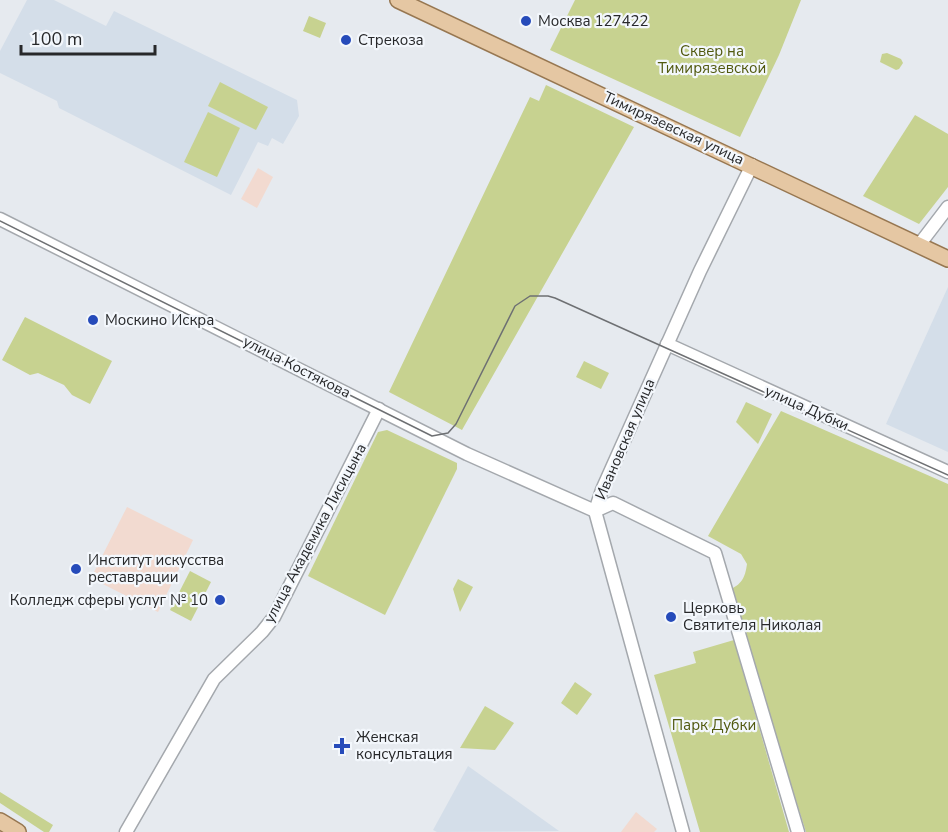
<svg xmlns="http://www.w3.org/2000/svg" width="948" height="832" viewBox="0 0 948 832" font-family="'Nunito Sans',sans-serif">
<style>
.built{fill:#d4dee9}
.industrial{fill:#f2dad0}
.green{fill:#c7d290}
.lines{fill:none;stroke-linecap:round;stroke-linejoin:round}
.minor-casing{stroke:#a4a8ad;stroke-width:15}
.major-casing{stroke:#977751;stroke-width:18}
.minor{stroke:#fff;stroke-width:12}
.major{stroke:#e5c7a3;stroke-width:15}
.tram{stroke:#6e7073;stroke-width:1.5}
.poi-dot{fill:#264bba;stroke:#f3f7fc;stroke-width:2}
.labels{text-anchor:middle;stroke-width:4.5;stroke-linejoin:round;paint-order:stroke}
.poi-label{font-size:15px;fill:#27282a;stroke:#f3f7fc;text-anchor:start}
.park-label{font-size:15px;fill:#51590f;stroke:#f3f7fc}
.street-label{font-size:15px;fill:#27282a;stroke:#f3f7fc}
</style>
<rect width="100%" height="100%" fill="#e6eaef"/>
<g class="built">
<polygon points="27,0 54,0 106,26 114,11 297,100 299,116 283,144 272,138 268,146 258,142 231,195 59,108 57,101 0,73 0,51"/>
<polygon points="948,287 948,452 886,424"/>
<polygon points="468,766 559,831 437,832 433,830"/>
</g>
<g class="industrial">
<polygon points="258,168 273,177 257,208 241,199"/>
<polygon points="127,507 193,540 158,612 91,578"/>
<polygon points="636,812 657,829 654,832 621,832"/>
</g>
<g class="green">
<polygon points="575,0 801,0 779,55 740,137 550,50"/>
<polygon points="309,16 326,23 320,38 303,31"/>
<polygon points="887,53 901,59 903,63 899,69 896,70 880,62 882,54"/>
<polygon points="220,82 268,107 256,130 208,106"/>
<polygon points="546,85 634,127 462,430 389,392 530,97 539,101"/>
<polygon points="208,112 240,128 217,177 184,162"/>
<polygon points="915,115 948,134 948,187 919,224 863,196"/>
<polygon points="25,317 112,361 90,404 72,395 64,385 38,373 30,375 2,360"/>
<polygon points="584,361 609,373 601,389 576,377"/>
<polygon points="746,402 772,414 758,444 736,422"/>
<path d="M781,411L948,484V832H806L729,590C742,584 745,578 747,564L741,554L708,536Z"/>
<polygon points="387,430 457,463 457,469 385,615 308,576 378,432"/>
<polygon points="190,571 211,582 191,621 170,610"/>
<polygon points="458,579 473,587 460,612 453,589"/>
<polygon points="734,640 789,832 700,832 654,675 696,663 693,652"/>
<polygon points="575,682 592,694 577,715 561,703"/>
<polygon points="485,706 514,723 495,750 460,748"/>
<polygon points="0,792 53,825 49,832 44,832 0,803"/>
</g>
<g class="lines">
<g class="minor-casing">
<g id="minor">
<polyline points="0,219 467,454 595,511"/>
<polyline points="919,245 948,207"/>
<polyline points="667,344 948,472"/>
<polyline points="595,511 613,503 715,553 798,832"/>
<polyline points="126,832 214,679 262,632 274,617 379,409"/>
<polyline points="683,832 595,511 602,490 700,271 752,165"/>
</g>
</g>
<g class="major-casing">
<g id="major">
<polyline points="398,0 948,259"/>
<polyline points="0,821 18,832"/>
</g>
</g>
<use href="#minor" class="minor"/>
<use href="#major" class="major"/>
<polyline class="tram" points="0,221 432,436 448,433 456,424 515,306 530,296 548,296 555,298 948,475"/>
</g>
<g class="poi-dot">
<circle cx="526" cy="21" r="6"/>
<circle cx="346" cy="40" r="6"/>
<circle cx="93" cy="320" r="6"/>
<circle cx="76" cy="569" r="6"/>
<circle cx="220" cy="600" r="6"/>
<circle cx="671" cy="617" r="6"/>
<path d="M339 737h6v6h6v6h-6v6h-6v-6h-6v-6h6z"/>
</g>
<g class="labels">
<g class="poi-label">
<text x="538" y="26">Москва 127422</text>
<text x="358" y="45">Стрекоза</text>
<text x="105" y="325">Москино Искра</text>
<text x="88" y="565">Институт искусства<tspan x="88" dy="17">реставрации</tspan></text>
<text x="208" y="605" text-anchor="end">Колледж сферы услуг № 10</text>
<text x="683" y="613">Церковь<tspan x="683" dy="17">Святителя Николая</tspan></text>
<text x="356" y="742">Женская<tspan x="356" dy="17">консультация</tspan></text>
</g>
<g class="park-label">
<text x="712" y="56">Сквер на<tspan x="712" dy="17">Тимирязевской</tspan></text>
<text x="714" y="730">Парк Дубки</text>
</g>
<g class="street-label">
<text transform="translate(674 128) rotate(25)" y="5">Тимирязевская улица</text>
<text transform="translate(297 367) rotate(27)" y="5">улица Костякова</text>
<text transform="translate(807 408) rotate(24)" y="5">улица Дубки</text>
<text transform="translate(625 439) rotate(-67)" y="5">Ивановская улица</text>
<text transform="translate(315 533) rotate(-62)" y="5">улица Академика Лисицына</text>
</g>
</g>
<path d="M21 45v9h134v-9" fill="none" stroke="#27282a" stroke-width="3"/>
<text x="30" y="45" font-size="18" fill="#27282a" stroke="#f3f7fc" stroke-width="4.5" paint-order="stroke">100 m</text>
</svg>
